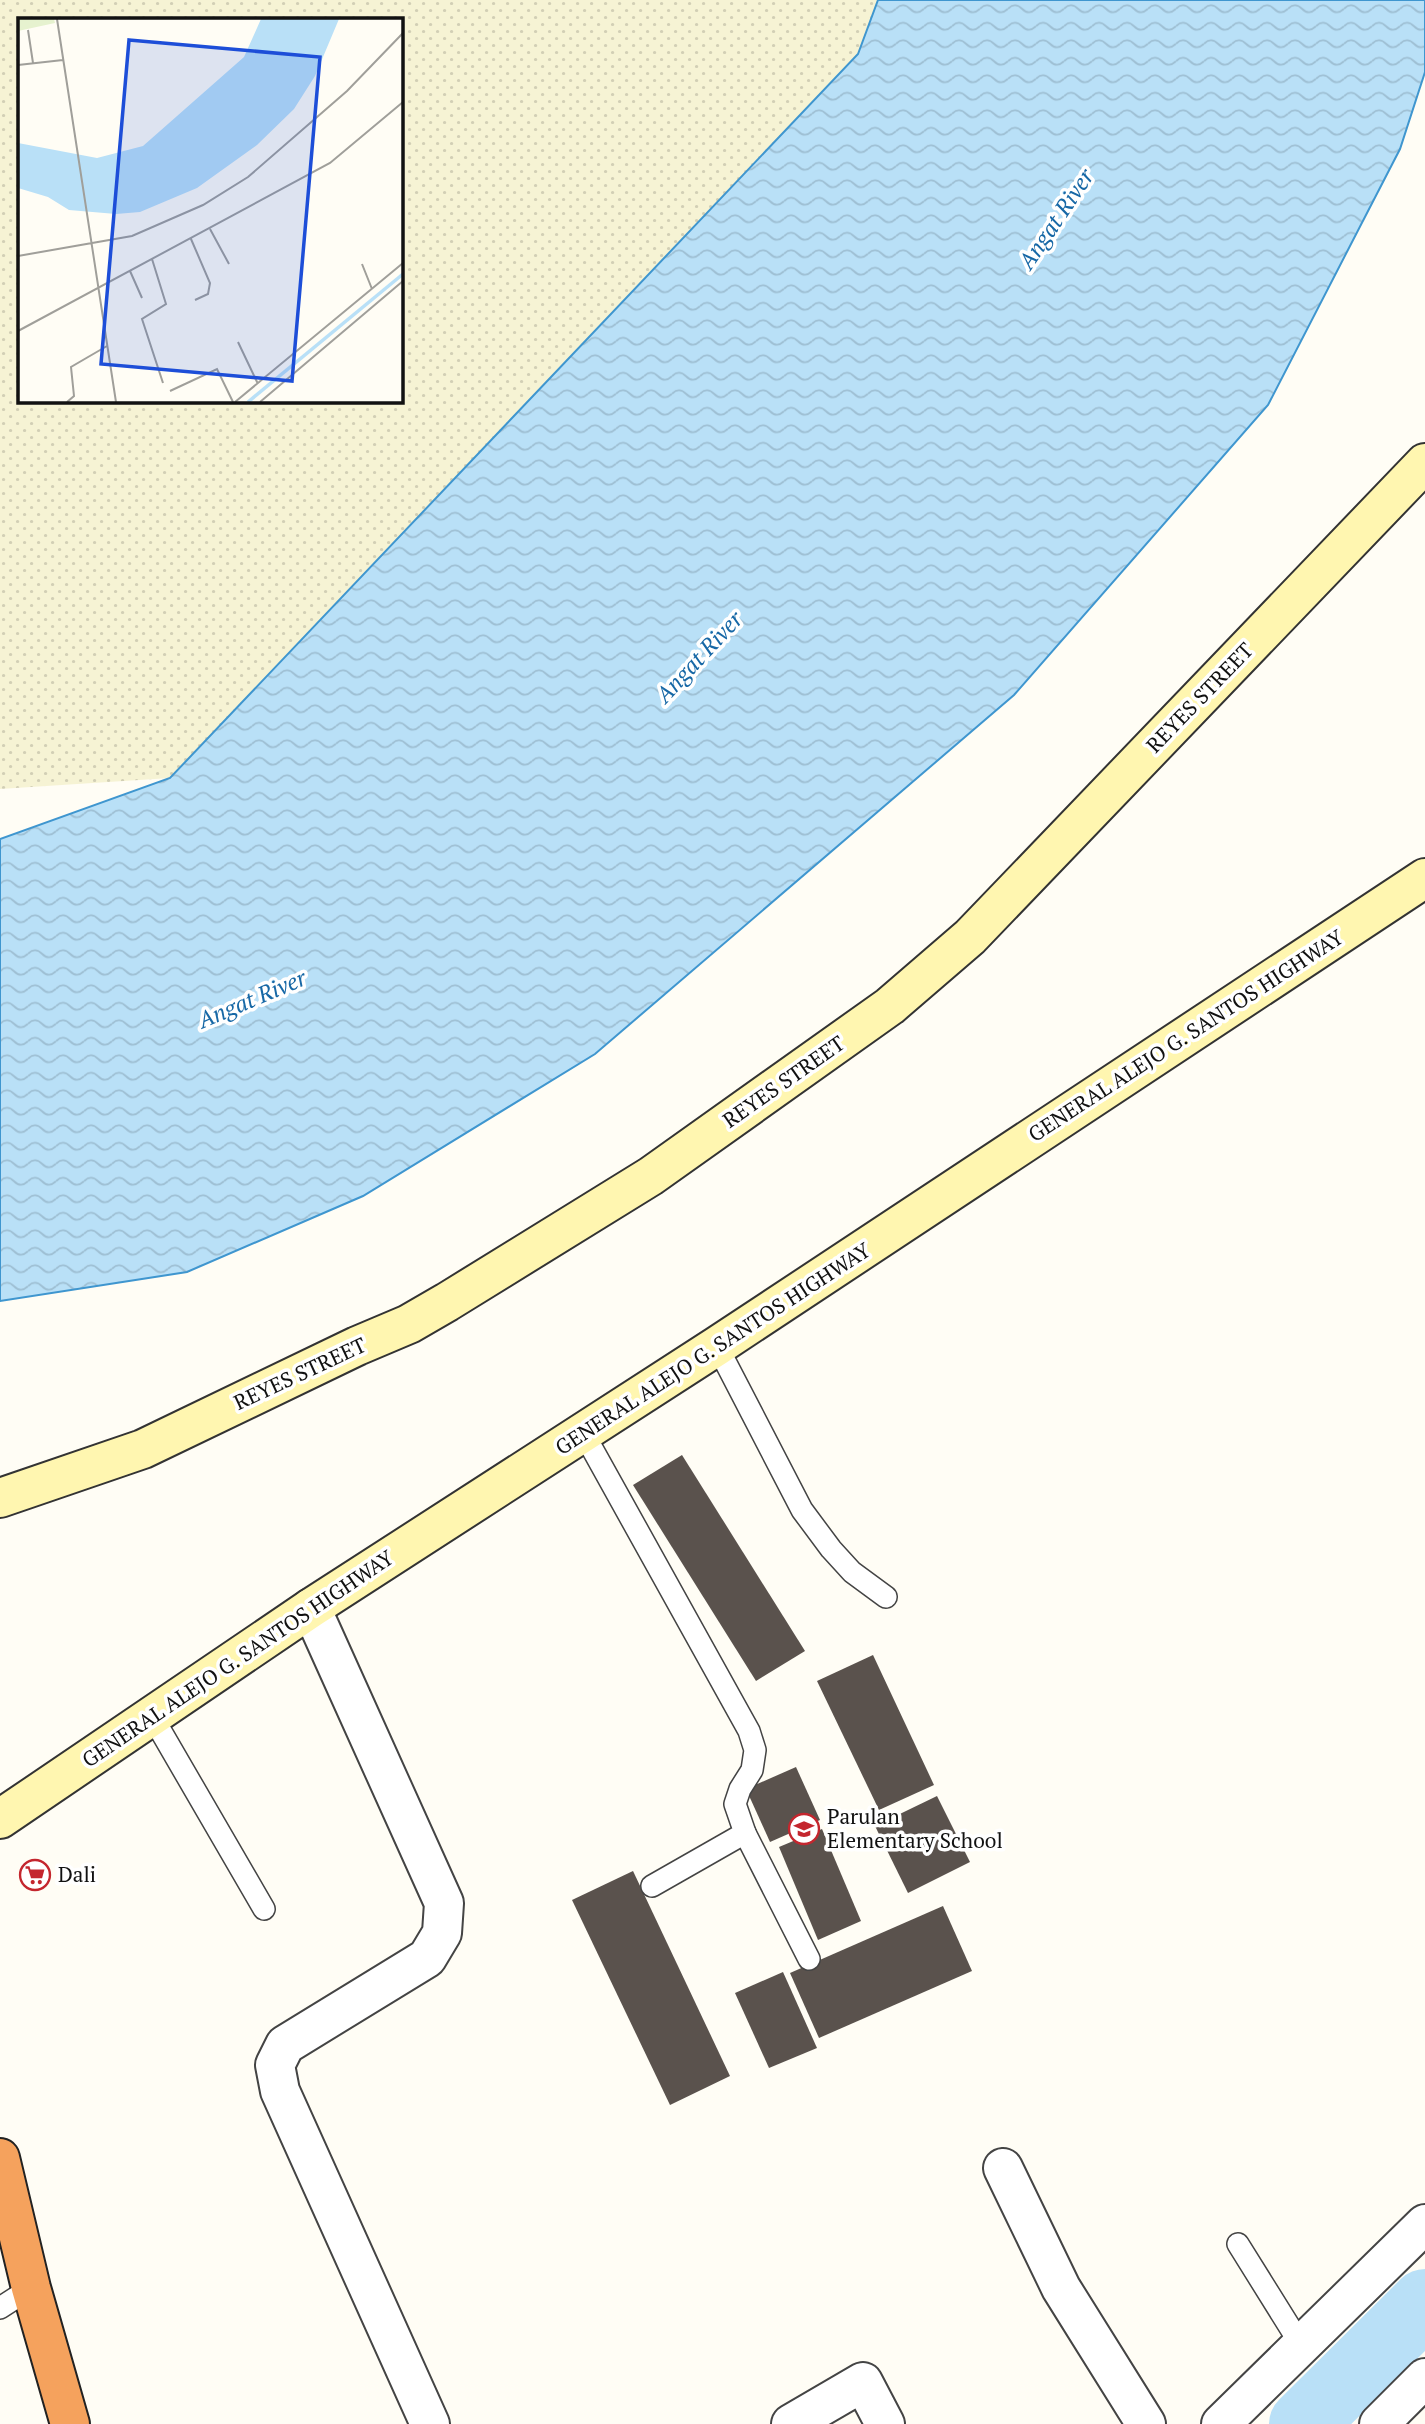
<svg xmlns="http://www.w3.org/2000/svg" width="1425" height="2424" viewBox="0 0 1425 2424" font-family="'PT Serif',serif">
<style>
.farmland{fill:url(#farmland-dots);fill-rule:evenodd}
.water{fill:url(#water-waves);stroke:#3f96cf;stroke-width:2}
.lines{fill:none;stroke-linecap:round;stroke-linejoin:round}
.river{stroke:#b9e0f7;stroke-width:68}
.building{fill:#5a524d}
.lane-casing{stroke:#444;stroke-width:24}
.street-casing{stroke:#444;stroke-width:42}
.secondary-casing{stroke:#333;stroke-width:42}
.highway-casing{stroke:#222;stroke-width:42}
.lane{stroke:#fff;stroke-width:21}
.street{stroke:#fff;stroke-width:38}
.secondary{stroke:#fff6b0;stroke-width:38}
.highway{stroke:#f5a25d;stroke-width:38}
.labels{text-anchor:middle;stroke-width:7;stroke-linejoin:round;paint-order:stroke}
.street-label{font-size:21px;fill:#111;stroke:#fff}
.poi-label{font-size:21px;fill:#111;stroke:#fff;text-anchor:start}
.water-label{font-size:23px;font-style:italic;fill:#1768a6;stroke:#fff}
.inset-river{fill:none;stroke:#b9e0f7;stroke-width:3.5}
.inset-road{fill:none;stroke:#a09f9a;stroke-width:2}
.view{fill:#1d4ed8;fill-opacity:0.15;stroke:#1d4ed8;stroke-width:3.5}
.inset-edge{fill:none;stroke:#111;stroke-width:3.5}
</style>
<defs>
<pattern id="farmland-dots" width="8" height="8" patternUnits="userSpaceOnUse" patternTransform="scale(1.75)"><rect width="8" height="8" fill="#f6f3d4"/><path d="M2 2h.1M6 6h.1" fill="none" stroke="#d2cfb5" stroke-width="1.8" stroke-linecap="round"/></pattern>
<pattern id="water-waves" width="16" height="10" patternUnits="userSpaceOnUse" patternTransform="scale(1.75)"><rect width="16" height="10" fill="#b9e0f7"/><path d="M0 5q4-4 8 0t8 0" fill="none" stroke="#9ebfd3"/></pattern>
</defs>
<rect width="100%" height="100%" fill="#fffdf5"/>
<path class="farmland" d="M0,0H878L859,54L170,778L0,789ZM19,19H401V401H19Z"/>
<polygon class="water" points="878,0 1425,0 1425,72 1400,149 1268,405 1014,695 595,1054 363,1196 187,1272 0,1301 0,839 170,778 858,54"/>
<g class="lines">
<polyline class="river" points="1303,2424 1425,2303"/>
</g>
<g class="building">
<polygon points="682,1455 805,1651 756,1681 633,1485"/>
<polygon points="873,1655 934,1785 879,1810 817,1681"/>
<polygon points="796,1767 820,1820 770,1842 746,1789"/>
<polygon points="937,1796 970,1862 908,1893 875,1826"/>
<polygon points="822,1829 861,1921 818,1940 779,1847"/>
<polygon points="633,1871 730,2076 670,2105 572,1900"/>
<polygon points="943,1906 972,1971 819,2038 790,1973"/>
<polygon points="783,1972 817,2048 769,2068 735,1993"/>
</g>
<g class="lines">
<g class="lane-casing">
<g id="lane">
<polyline points="717,1346 802,1510 831,1549 852,1572 886,1597"/>
<polyline points="584,1434 749,1731 755,1750 752,1770 740,1789 735,1804 745,1833 652,1886"/>
<polyline points="152,1716 264,1909"/>
<polyline points="745,1833 809,1959"/>
<polyline points="1238,2244 1301,2345"/>
<polyline points="0,2308 31,2288"/>
</g>
</g>
<g class="street-casing">
<g id="street">
<polyline points="311,1608 444,1903 442,1933 427,1958 285,2045 275,2065 280,2091 430,2424"/>
<polyline points="1003,2168 1061,2288 1146,2424"/>
<polyline points="791,2424 863,2382 885,2424"/>
<polyline points="1221,2424 1425,2224"/>
<polyline points="1379,2424 1425,2378"/>
</g>
</g>
<g class="secondary-casing">
<g id="secondary">
<polyline points="0,1498 143,1449 357,1346 409,1324 447,1302 651,1176 890,1006 970,937 1425,463"/>
<polyline points="0,1819 311,1608 717,1346 1425,878"/>
</g>
</g>
<g class="highway-casing">
<polyline id="highway" points="0,2158 31,2288 70,2424"/>
</g>
<use href="#lane" class="lane"/>
<use href="#street" class="street"/>
<use href="#secondary" class="secondary"/>
<use href="#highway" class="highway"/>
</g>
<defs>
<g id="school-ring" transform="scale(1.575)"><circle r="9.5" fill="#fff" stroke="#c4262e" stroke-width="1.5"/><path d="M0-5L7-2L0 1L-7-2ZM-4 1L0 2.5L4 1V4Q0 6-4 4Z" fill="#c4262e"/></g>
<g id="supermarket-ring" transform="scale(1.575)"><circle r="9.5" fill="#fff" stroke="#c4262e" stroke-width="1.5"/><path d="M-6-5.5h2.5l.6 2H6L4.5 2H-2.5L-4.4-4H-6ZM-1.5 3.2a1.3 1.3 0 1 0 .1 0ZM3 3.2a1.3 1.3 0 1 0 .1 0Z" fill="#c4262e"/></g>
</defs>
<g fill-rule="evenodd">
<use href="#school-ring" x="804" y="1829"/>
<use href="#supermarket-ring" x="35" y="1875"/>
</g>
<g class="labels">
<g class="street-label">
<text transform="translate(1200 698) rotate(-46)" y="7">REYES STREET</text>
<text transform="translate(1186 1036) rotate(-33)" y="7">GENERAL ALEJO G. SANTOS HIGHWAY</text>
<text transform="translate(784 1082) rotate(-35)" y="7">REYES STREET</text>
<text transform="translate(713 1349) rotate(-33)" y="7">GENERAL ALEJO G. SANTOS HIGHWAY</text>
<text transform="translate(300 1374) rotate(-25)" y="7">REYES STREET</text>
<text transform="translate(238 1659) rotate(-34)" y="7">GENERAL ALEJO G. SANTOS HIGHWAY</text>
</g>
<g class="poi-label">
<text x="827" y="1824">Parulan<tspan x="827" dy="24">Elementary School</tspan></text>
<text x="58" y="1882">Dali</text>
</g>
<g class="water-label">
<text transform="translate(1056 219) rotate(-56)" y="8">Angat River</text>
<text transform="translate(699 657) rotate(-47)" y="8">Angat River</text>
<text transform="translate(252 999) rotate(-23)" y="8">Angat River</text>
</g>
</g>
<g transform="translate(18 18)">
<rect width="385" height="385" fill="#fffdf5"/>
<path d="M0,1H36L37,5L0,13Z" fill="#e6f2cf"/>
<path d="M243,1H321L297,58L276,91L239,127L179,170L122,194L98,196L51,192L30,179L0,170V125L79,140L125,128L226,39Z" fill="#b9e0f7"/>
<path class="inset-river" d="M230,384L385,256"/>
<path class="inset-road" d="M39,1L98,384M10,12L15,45M0,47L45,42M192,211L211,246M173,221L192,265L190,276L177,282M0,238L114,218L185,187L230,159L329,73L385,15M134,241L148,286L124,301L145,365M344,246L354,271M112,253L124,280M0,313L312,145L385,84M220,324L240,366M152,373L199,351L215,384M49,384L56,378L53,349L89,328M217,384L385,245M242,384L385,263"/>
<path class="view" d="M111,22L302,39L274,363L83,346Z"/>
<rect width="385" height="385" class="inset-edge"/>
</g>
</svg>
